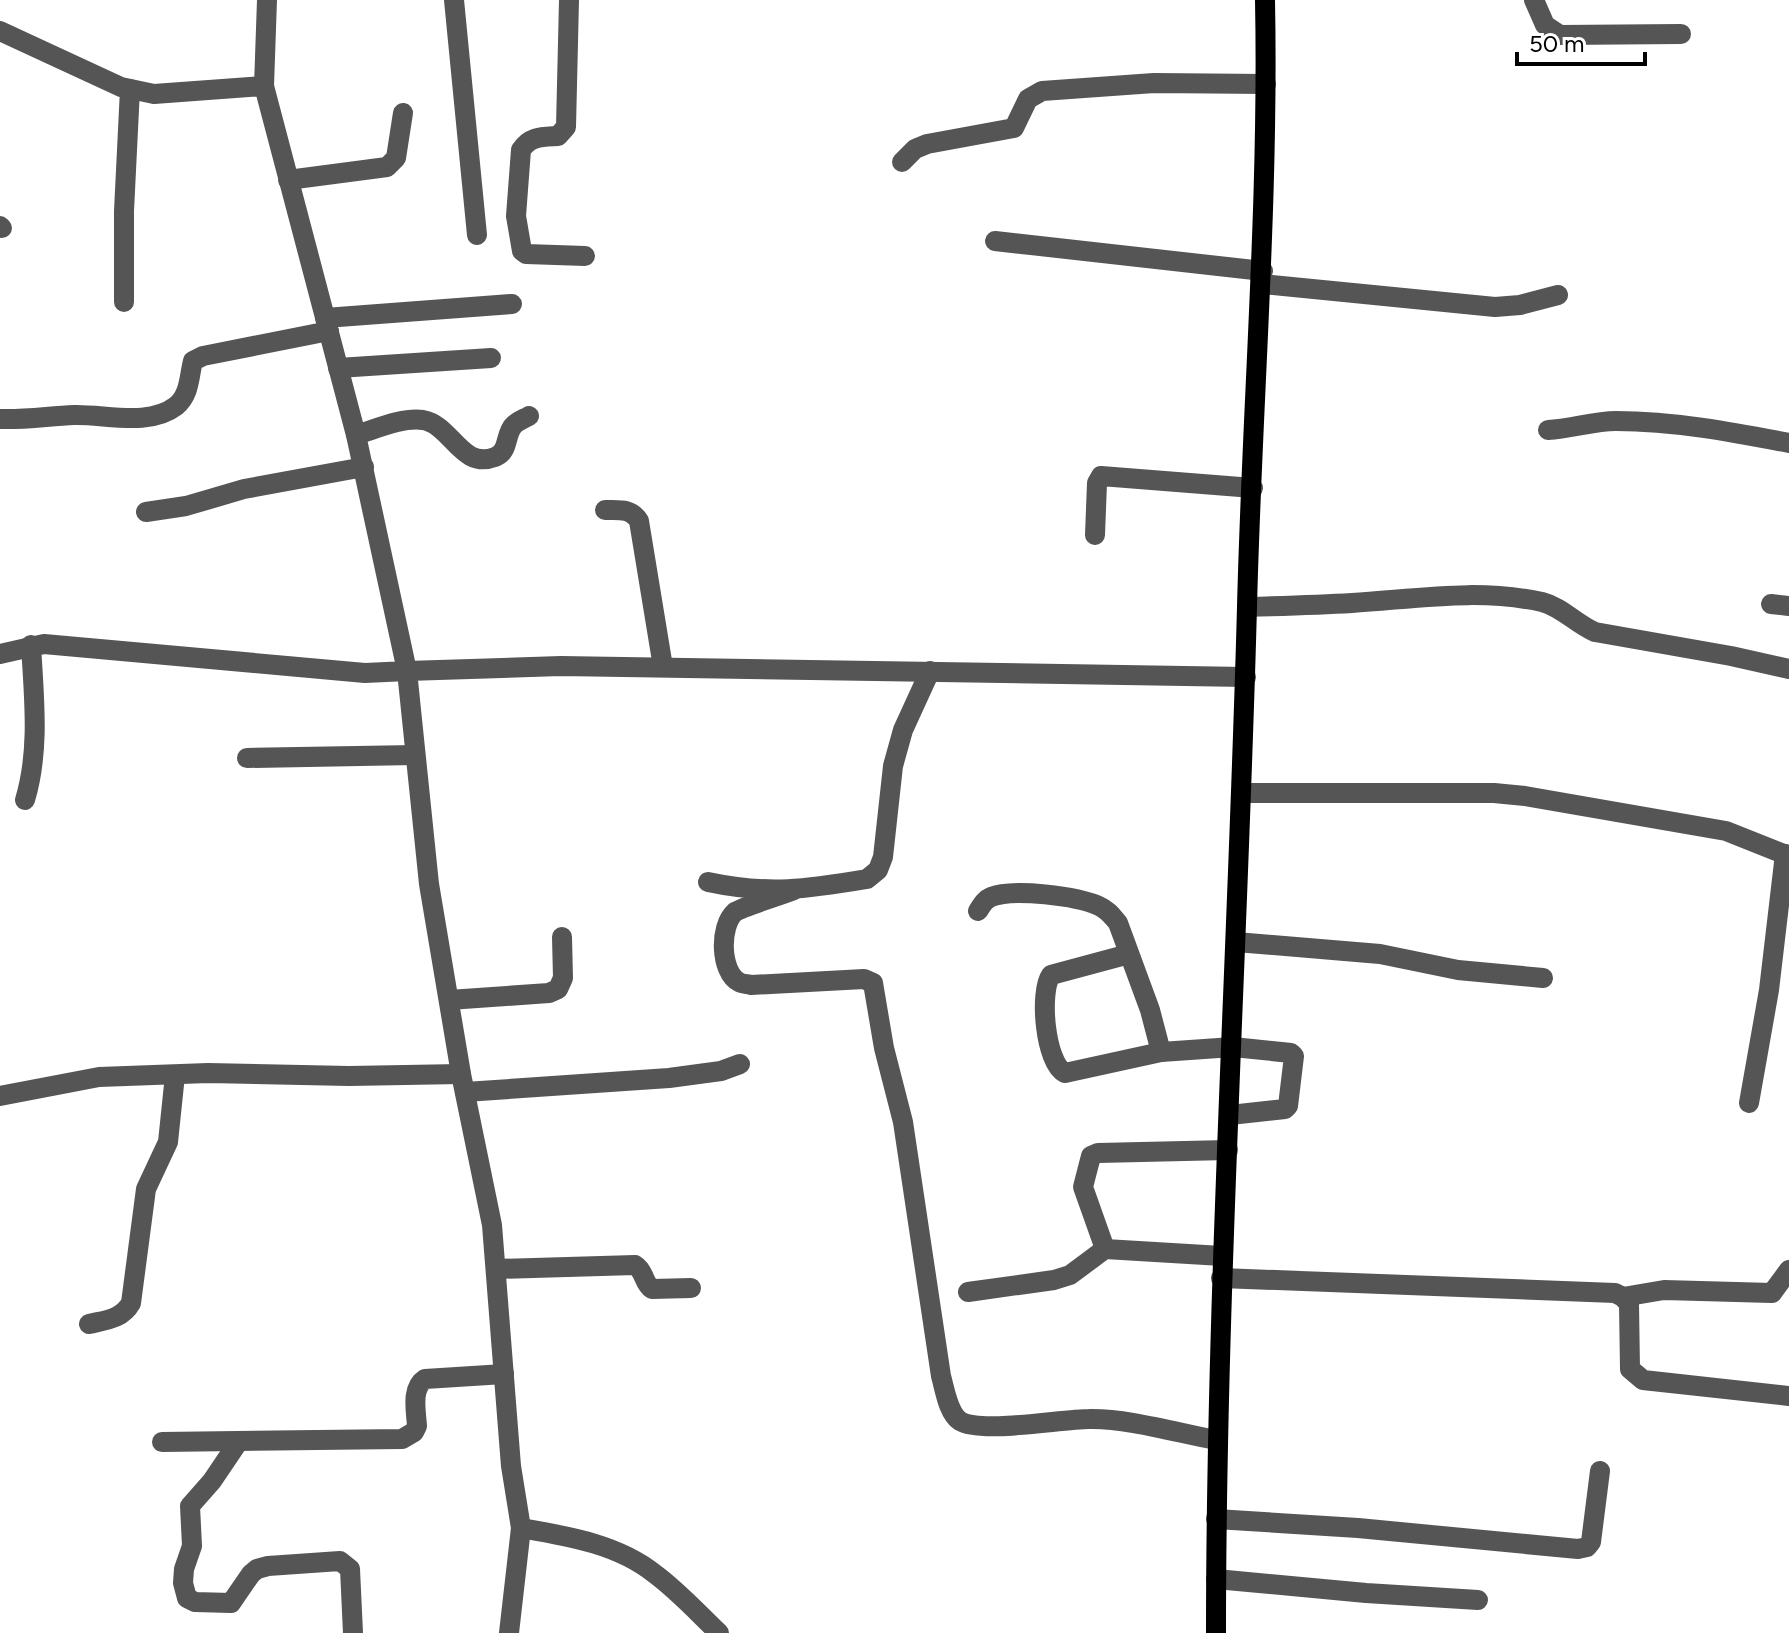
<svg xmlns="http://www.w3.org/2000/svg" width="1789" height="1633" viewBox="0 0 1789 1633" font-family="Figtree,sans-serif">
<style>
.lines{fill:none;stroke-linecap:round;stroke-linejoin:round}
.minor{stroke:#555;stroke-width:20}
.major{stroke:#000;stroke-width:20}
</style>
<rect width="100%" height="100%" fill="#fff"/>
<g class="lines">
<g class="minor">
<polyline points="454,0 477,235"/>
<path d="M569,0L566,127L558,136C542,137 530,136 521,150L516,216L522,251L526,254L585,256"/>
<polyline points="1534,0 1545,25 1560,35 1681,34"/>
<polyline points="0,31 121,87 154,94 264,86 356,435 407,671 365,673 44,644 0,654"/>
<polyline points="264,86 267,0"/>
<polyline points="902,162 915,149 927,144 1014,128 1028,99 1042,91 1154,83 1266,84"/>
<polyline points="288,180 387,167 396,158 403,113"/>
<polyline points="0,226 2,228"/>
<polyline points="995,241 1263,271"/>
<polyline points="1262,284 1495,307 1520,305 1558,295"/>
<polyline points="124,302 124,211 130,89"/>
<polyline points="325,318 512,304"/>
<polyline points="338,368 491,358"/>
<path d="M0,419C25,420 49,416 74,415C105,414 149,427 176,406C190,395 189,376 193,361L203,356L329,331"/>
<path d="M1548,430C1571,429 1593,421 1616,421C1674,421 1732,432 1789,443"/>
<path d="M356,435C376,429 402,417 423,420C452,425 461,470 495,457C509,452 505,435 513,426C517,421 524,419 529,416"/>
<path d="M605,510C619,510 631,508 639,521L663,667"/>
<polyline points="146,512 186,506 244,489 364,467"/>
<polyline points="1095,535 1097,483 1101,476 1253,488"/>
<polyline points="1771,604 1789,606"/>
<path d="M1247,607C1282,606 1317,605 1352,603C1416,599 1478,588 1542,602C1562,607 1576,624 1595,632L1731,656L1789,669"/>
<polyline points="247,758 415,755"/>
<polyline points="1242,793 1494,793 1525,796 1726,831 1789,856"/>
<path d="M25,800C40,750 34,698 31,645"/>
<path d="M708,882C769,895 807,889 867,879L878,870L883,857L893,766L903,730L930,671"/>
<path d="M794,890C782,895 742,907 735,912C719,926 720,972 739,982C742,984 747,984 751,985L864,979L873,983L884,1048L903,1122L941,1376C945,1390 948,1413 960,1421C981,1434 1061,1419 1089,1419C1127,1418 1178,1433 1216,1440"/>
<path d="M978,911C982,905 984,900 991,897C1013,888 1077,896 1099,906C1108,910 1112,916 1118,923L1150,1010L1161,1052L1233,1047L1291,1053L1294,1056L1288,1106L1285,1109L1230,1115"/>
<polyline points="1236,942 1380,954 1458,970 1543,978"/>
<path d="M1129,954L1051,975C1039,992 1045,1063 1065,1073L1161,1052"/>
<polyline points="449,1000 549,993 558,989 563,978 562,937"/>
<polyline points="465,1092 669,1078 721,1071 740,1064"/>
<polyline points="0,1096 99,1077 208,1073 349,1076 461,1074"/>
<polyline points="1749,1103 1769,990 1785,854"/>
<polyline points="1105,1249 1083,1187 1091,1156 1098,1153 1228,1150"/>
<path d="M496,1269L635,1265C645,1271 643,1283 652,1289L691,1288"/>
<polyline points="1221,1278 1615,1293 1623,1297 1629,1304 1630,1369 1643,1380 1789,1396"/>
<polyline points="968,1292 1054,1280 1070,1275 1105,1249 1222,1256"/>
<polyline points="1623,1297 1664,1290 1772,1293 1789,1270"/>
<path d="M89,1324C106,1320 122,1319 131,1303L146,1189L168,1142L175,1075"/>
<polyline points="239,1441 212,1481 190,1506 192,1546 184,1569 183,1583 187,1598 195,1602 231,1603 251,1574 257,1569 268,1566 340,1561 350,1569 353,1633"/>
<path d="M162,1442L402,1439L414,1432L417,1426C416,1411 411,1388 425,1379L504,1374"/>
<polyline points="1216,1519 1358,1528 1578,1549 1587,1547 1591,1542 1600,1471"/>
<polyline points="1216,1579 1366,1593 1478,1600"/>
<polyline points="509,1633 521,1528"/>
<path d="M719,1633C698,1613 678,1591 655,1574C618,1544 567,1536 521,1528L511,1466L492,1225L461,1074L429,884L407,671L561,666L1246,677"/>
</g>
<path class="major" d="M1216,1633C1216,1291 1238,949 1247,607C1252,404 1269,204 1265,0"/>
</g>
<path d="M1517 52v12h128v-12" fill="none" stroke="#000000" stroke-width="4"/>
<text x="1529" y="52" font-size="24" fill="#000000" stroke="#ffffff" stroke-width="6" paint-order="stroke">50 m</text>
</svg>
